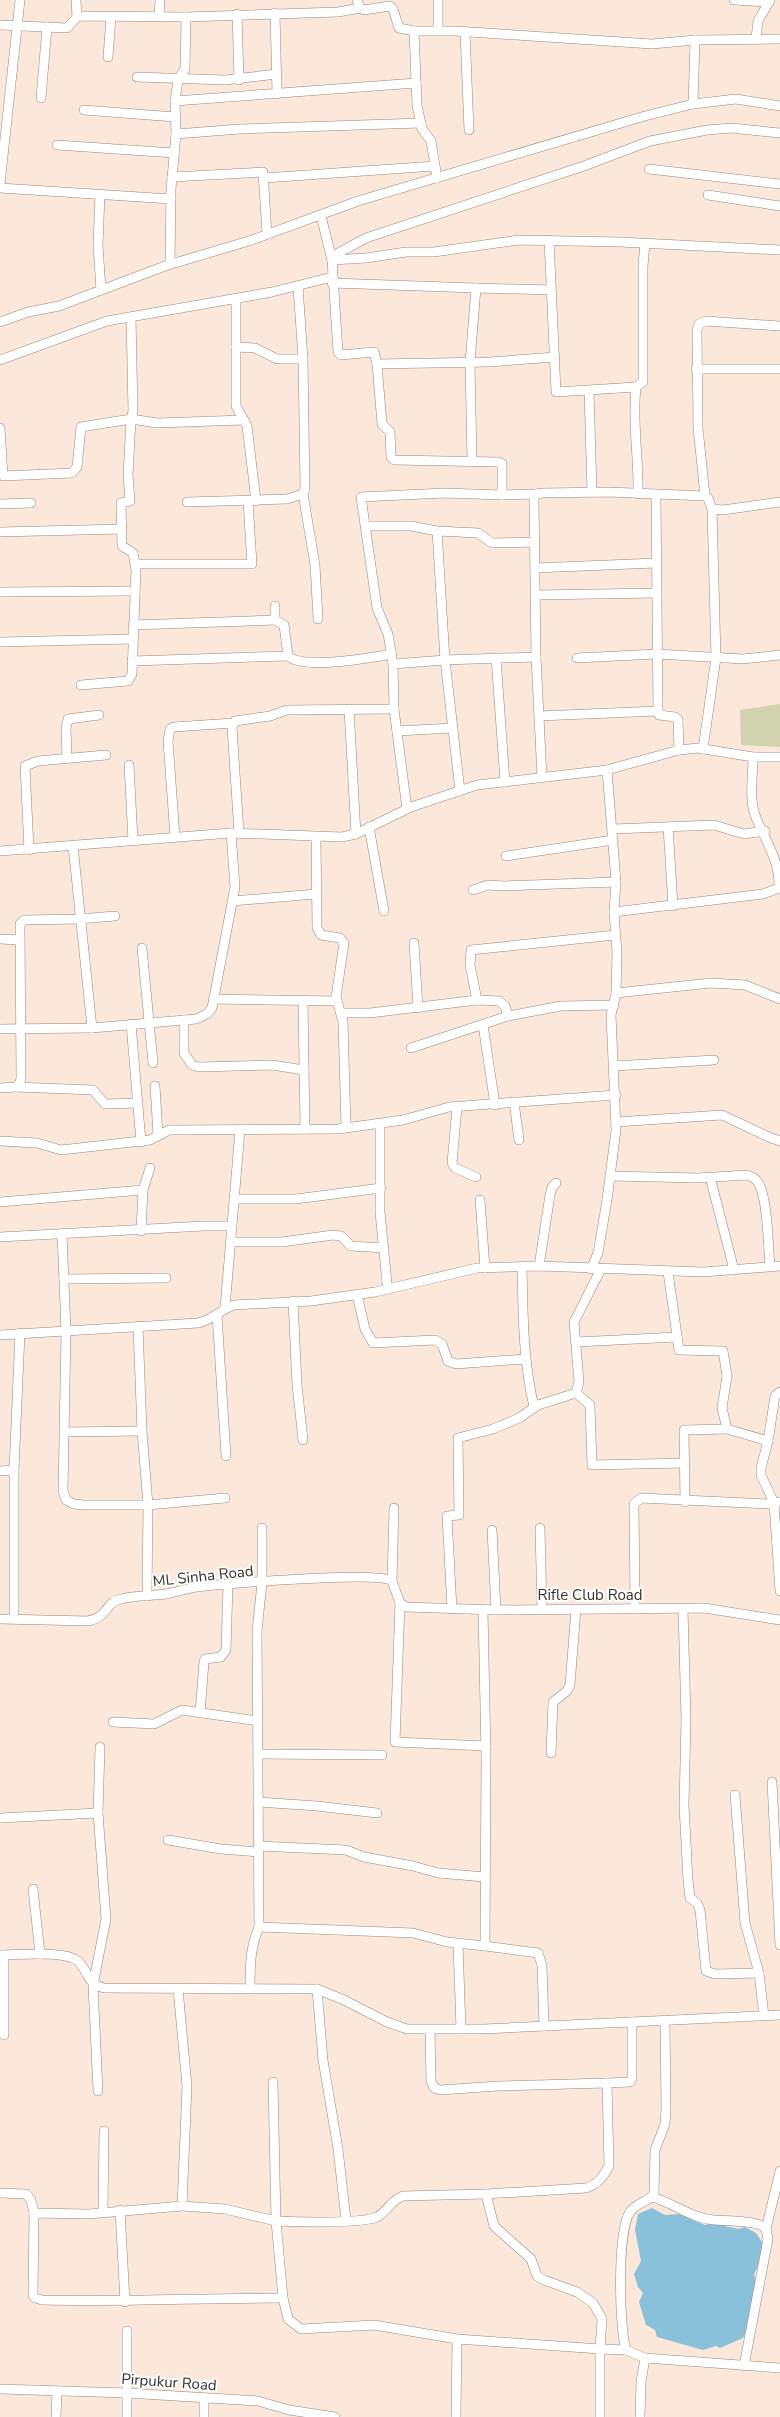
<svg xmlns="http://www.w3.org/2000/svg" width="780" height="2417" viewBox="0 0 780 2417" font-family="'Nunito Sans',sans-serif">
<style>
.green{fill:#d1d3ae}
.water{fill:#89c1da}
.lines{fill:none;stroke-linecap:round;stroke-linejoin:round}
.minor-casing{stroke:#99867b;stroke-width:10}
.minor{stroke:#fff;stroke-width:9}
.labels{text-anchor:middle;stroke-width:4;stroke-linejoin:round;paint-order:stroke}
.street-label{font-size:15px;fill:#372f2a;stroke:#fff}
</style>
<rect width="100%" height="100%" fill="#fce7db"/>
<polygon class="green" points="780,704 780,747 741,745 740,710"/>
<path class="water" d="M652,2208L665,2215L679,2214L705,2225L711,2223L739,2229L745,2227L756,2233L764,2245L761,2261L754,2274C759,2291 746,2306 751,2323L743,2338L720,2348L716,2346L703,2350L657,2337L655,2330L646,2325L639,2302L643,2293L638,2287L634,2274L641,2261L635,2230L638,2214Z"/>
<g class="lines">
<g class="minor-casing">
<g id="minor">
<polyline points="76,0 77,17"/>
<polyline points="357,0 360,8 364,10 390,6 393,9 399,28 414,31 417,105 422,129 431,141 437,178"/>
<polyline points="734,0 769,2"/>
<polyline points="275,13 277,94"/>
<polyline points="237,14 239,80"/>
<polyline points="159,16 160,0"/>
<polyline points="0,25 67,28 77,17 82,16 186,17"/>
<polyline points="438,30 438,0"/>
<polyline points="414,31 455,31 652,44 695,40 780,39"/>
<polyline points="465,32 469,130"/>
<polyline points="756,38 758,21 770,0"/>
<polyline points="108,57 111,17"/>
<polyline points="137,77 225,80 277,74"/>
<polyline points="41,98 47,27"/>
<polyline points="175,101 416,83"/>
<polyline points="693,104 695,40"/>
<polyline points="84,110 175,117"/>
<polyline points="176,134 240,129 421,123"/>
<polyline points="57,145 174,153"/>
<polyline points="649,169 780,184"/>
<polyline points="172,177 263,172 267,234"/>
<polyline points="264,178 435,166"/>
<polyline points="0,184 20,0"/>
<polyline points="0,188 171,199"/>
<polyline points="100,194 98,245 101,290"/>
<polyline points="708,195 780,206"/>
<polyline points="321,216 332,260 366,258 406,252 434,252 519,240 620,242 780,250"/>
<polyline points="549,240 556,392 636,387"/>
<polyline points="331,257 366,238 584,166 650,141 707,130 731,128 780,133"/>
<polyline points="332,260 338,352 341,355 374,352 377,364 382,424 390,432 391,457 394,460 499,462 502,464 502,495 536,494"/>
<polyline points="170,264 171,189 176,134 175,101 178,80 185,69 186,17 338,12 360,8"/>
<polyline points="332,283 476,288"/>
<polyline points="236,299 236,406 247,426 256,501"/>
<polyline points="0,322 28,312 59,306 165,266 252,240 358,201 645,116 693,104 736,99 780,106"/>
<polyline points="236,347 255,348 277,359 303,359"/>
<polyline points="0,360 107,321 272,292 332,277"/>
<polyline points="377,364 489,362 555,357"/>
<polyline points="696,369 780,369"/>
<polyline points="589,391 592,492"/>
<polyline points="0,428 3,476 72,473 77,467 81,427 131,419 133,411 131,317"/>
<polyline points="472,461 470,362 476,288 551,290"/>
<polyline points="303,494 315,565 318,619"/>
<path d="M638,494C639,458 632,423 636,387L643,382V266L645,243"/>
<polyline points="656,495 658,711 659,715 675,717 678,720 679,750"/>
<polyline points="705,496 698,428 697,330 699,324 706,321 780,326"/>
<polyline points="187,502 287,499 303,494 305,489 303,359 298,286"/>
<polyline points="0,504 31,503"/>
<polyline points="712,509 723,510 780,502"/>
<polyline points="366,526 411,526 437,531 478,533 492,543 535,542"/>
<polyline points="437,531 445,660 460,791"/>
<polyline points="0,532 122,529"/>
<polyline points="136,564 252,564 248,501"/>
<polyline points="535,568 656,563"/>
<polyline points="0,592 135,591"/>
<polyline points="535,595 657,593"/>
<path d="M275,606V620L284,625L288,656C304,670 369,658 392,654"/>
<polyline points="133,625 275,620"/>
<polyline points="0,642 132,639"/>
<polyline points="496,658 505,782"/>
<polyline points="577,658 657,654 743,659 780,655"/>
<polyline points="132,661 288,656"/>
<polyline points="393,664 388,634 377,608 361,497 445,493 502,495"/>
<polyline points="81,685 128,681 132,674 136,570 133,553 122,546 121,503 130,501 128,475 131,419 157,423 244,420"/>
<polyline points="349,709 356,834"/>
<polyline points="539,716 658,711"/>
<polyline points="397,731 453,728"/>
<polyline points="67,758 66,728 68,719 99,715"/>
<polyline points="129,765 133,841"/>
<polyline points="542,777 536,657 534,499 536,494 543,493 609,492 705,496 708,498 712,509 716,658 703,749"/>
<polyline points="407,809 394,709 393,664 445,660 536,657"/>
<polyline points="369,827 384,911"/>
<polyline points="668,827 673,906"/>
<polyline points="613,829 714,825 744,834 765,831"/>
<polyline points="239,833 232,727 235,721 270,716 287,710 394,709"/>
<polyline points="175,837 168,741 170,729 174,727 233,723"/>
<polyline points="316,837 317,928 321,935 340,938 344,943 336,997 343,1022 346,1128"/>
<polyline points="73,846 92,1028"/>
<polyline points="29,850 25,766 38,761 106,755"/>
<polyline points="0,851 231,833 342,837 356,834 411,807 477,785 607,770 679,750 698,748 753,757 780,757"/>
<polyline points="506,856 613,840"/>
<polyline points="473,890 488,885 504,886 616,882"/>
<polyline points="232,901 316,894"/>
<path d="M614,912L763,894L779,888C780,859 764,839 755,815C749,798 753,775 753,757"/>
<polyline points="0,939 19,940"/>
<polyline points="414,943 418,1008"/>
<polyline points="142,948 153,1063"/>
<polyline points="616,993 711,983 745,985 780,999"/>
<polyline points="214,999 337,1001"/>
<polyline points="303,1000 305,1129"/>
<polyline points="477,1000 470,965 471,950 615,935"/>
<polyline points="342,1013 370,1013 477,1000 499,1001 505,1006 508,1016"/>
<polyline points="184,1020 184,1053 192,1065 199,1067 272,1065 304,1070"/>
<polyline points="131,1024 141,1142"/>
<polyline points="483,1025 495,1105"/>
<polyline points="0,1029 92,1028 196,1019 207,1014 212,1008 235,887 231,833"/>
<polyline points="411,1048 508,1016 561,1006 614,1005"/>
<polyline points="614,1066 714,1060"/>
<polyline points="155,1086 158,1135"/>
<polyline points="16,1087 93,1090 105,1104 138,1103"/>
<polyline points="0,1088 16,1087 20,1083 21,1078 20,924 24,920 79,919 115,916"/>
<polyline points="514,1102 519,1140"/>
<polyline points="457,1107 452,1163 455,1168 476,1177"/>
<polyline points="616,1122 722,1115 771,1138 780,1141"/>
<polyline points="380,1124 380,1212 387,1283"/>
<polyline points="0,1141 37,1143 61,1150 150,1140 169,1130 338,1129 403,1120 449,1107 616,1095"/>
<path d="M610,1176L698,1178L747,1175C752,1177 756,1178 759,1184C768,1202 768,1245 770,1266"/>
<polyline points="710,1177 734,1270"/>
<polyline points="234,1199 296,1199 381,1188"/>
<polyline points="480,1200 485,1268"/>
<polyline points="0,1202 143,1190"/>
<polyline points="141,1231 143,1190 150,1168"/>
<polyline points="62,1234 66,1331 63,1491 66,1500 74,1504 84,1505 148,1505 225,1498"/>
<polyline points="0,1237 204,1226 232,1226"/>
<polyline points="231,1242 282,1242 333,1235 341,1236 351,1246 384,1248"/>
<polyline points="539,1266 550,1195 552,1187 556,1183"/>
<path d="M522,1267C523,1314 523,1361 534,1407"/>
<polyline points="591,1269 598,1253 607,1200 616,1130 611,1015 616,993 617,953 614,912 616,882 607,770"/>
<polyline points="668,1272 679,1350 723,1351 727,1376 722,1408 727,1429 768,1441"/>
<polyline points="64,1279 166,1278"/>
<polyline points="357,1295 365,1329 373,1343 435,1340 442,1344 448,1361 456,1364 525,1359"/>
<polyline points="293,1301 297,1385 303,1440"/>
<polyline points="225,1308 240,1130"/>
<polyline points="217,1315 226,1456"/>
<polyline points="138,1326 142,1431 148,1505 147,1596"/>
<path d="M0,1335L198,1323C212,1320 220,1310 234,1305L311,1301L375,1292L477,1268L539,1266L703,1272L780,1266"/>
<polyline points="576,1342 677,1337"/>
<polyline points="780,1392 775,1396 768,1441 761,1468 761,1475 774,1503 780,1591"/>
<polyline points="576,1393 590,1405 592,1465 685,1463"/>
<polyline points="64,1432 142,1431"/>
<polyline points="0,1471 14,1470"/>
<polyline points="685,1502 684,1430 727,1429"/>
<polyline points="540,1528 542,1610"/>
<polyline points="492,1530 496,1610"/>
<polyline points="392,1581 394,1508"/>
<polyline points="400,1603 406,1607 496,1610 704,1608 780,1620"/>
<polyline points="452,1609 447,1516 459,1515 458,1438 493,1429 519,1418 538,1405 576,1393 579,1382 574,1322 601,1269"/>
<polyline points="635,1609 634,1504 641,1498 769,1504 780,1502"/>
<polyline points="683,1609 686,1719 684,1806 688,1880 690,1898 697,1903 700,1910 706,1971 715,1974 759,1973"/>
<polyline points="483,1610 486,1755 485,1946 538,1953 542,1965 544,2026"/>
<polyline points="14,1618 14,1470 20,1333"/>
<path d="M0,1619L88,1621C109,1617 104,1603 121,1599C135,1595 151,1596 166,1594C176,1592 186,1589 196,1587C223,1584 378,1571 392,1581L400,1603L395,1742L486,1746"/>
<polyline points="200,1713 204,1662 205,1659 221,1657 226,1650 228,1585"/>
<polyline points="113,1722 154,1724 182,1710 258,1721"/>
<polyline points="551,1753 553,1702 567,1691 570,1685 576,1609"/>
<polyline points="259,1754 382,1755"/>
<polyline points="772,1782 780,1945"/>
<polyline points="735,1795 745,1923 759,1973 764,2016"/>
<polyline points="258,1802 317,1806 377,1813"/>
<polyline points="0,1818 98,1813"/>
<polyline points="168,1840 221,1849 258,1852"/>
<polyline points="258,1846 346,1850 364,1857 413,1866 438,1873 485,1877"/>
<polyline points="33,1889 40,1954"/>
<polyline points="259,1927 413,1933 447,1942 485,1946"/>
<polyline points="458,1944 461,2029"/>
<path d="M0,1955C17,1955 65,1950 78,1961C89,1972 86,1983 104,1988L317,1989L344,2000L387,2022L407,2029H484L780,2015"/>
<polyline points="4,1955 4,2035"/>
<polyline points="178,1989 187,2086 182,2206 225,2209 276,2221 273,2082"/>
<path d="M250,1989C250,1966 250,1948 259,1927L257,1631L262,1583V1528"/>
<polyline points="317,1989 323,2060 338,2149 346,2220"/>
<path d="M665,2020L666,2109L665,2124L655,2150L654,2194C648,2202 636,2203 630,2212C617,2231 619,2327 626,2350L645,2358L780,2368"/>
<polyline points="430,2030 431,2081 434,2088 440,2090 498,2086 607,2083"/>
<polyline points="98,2091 93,1985 106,1919 98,1813 100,1747"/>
<polyline points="0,2193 26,2194 31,2200 34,2213"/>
<path d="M486,2194L403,2196C391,2200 388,2211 377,2217C360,2224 297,2222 276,2221L283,2298L288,2319L301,2329L374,2325L457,2339L600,2349V2417"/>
<path d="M652,2197C674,2203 690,2218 714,2220C725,2221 760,2220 766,2229L768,2239L744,2366"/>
<path d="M182,2206L89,2214L34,2213L33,2295L35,2298L42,2300C123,2302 202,2298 283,2298"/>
<polyline points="120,2210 125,2302"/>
<polyline points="103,2211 104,2131"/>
<polyline points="766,2229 780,2171"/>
<path d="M626,2350L600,2349L602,2319L593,2303L577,2292L544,2280L537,2276L531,2259L494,2226L486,2194L586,2188C598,2184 603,2177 609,2166L607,2083L630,2082L632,2078V2022"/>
<polyline points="0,2389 127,2393 258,2401 289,2410 335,2417"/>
<polyline points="56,2417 57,2391"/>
<polyline points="127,2417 127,2331"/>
<polyline points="204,2417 204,2399"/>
<polyline points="456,2417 457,2339"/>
<polyline points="640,2417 641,2382 645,2358"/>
</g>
</g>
<use href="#minor" class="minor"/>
</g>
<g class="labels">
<g class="street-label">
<text transform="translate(203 1576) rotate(-6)" y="5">ML Sinha Road</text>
<text x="590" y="1600">Rifle Club Road</text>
<text transform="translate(169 2382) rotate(4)" y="5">Pirpukur Road</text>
</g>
</g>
</svg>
